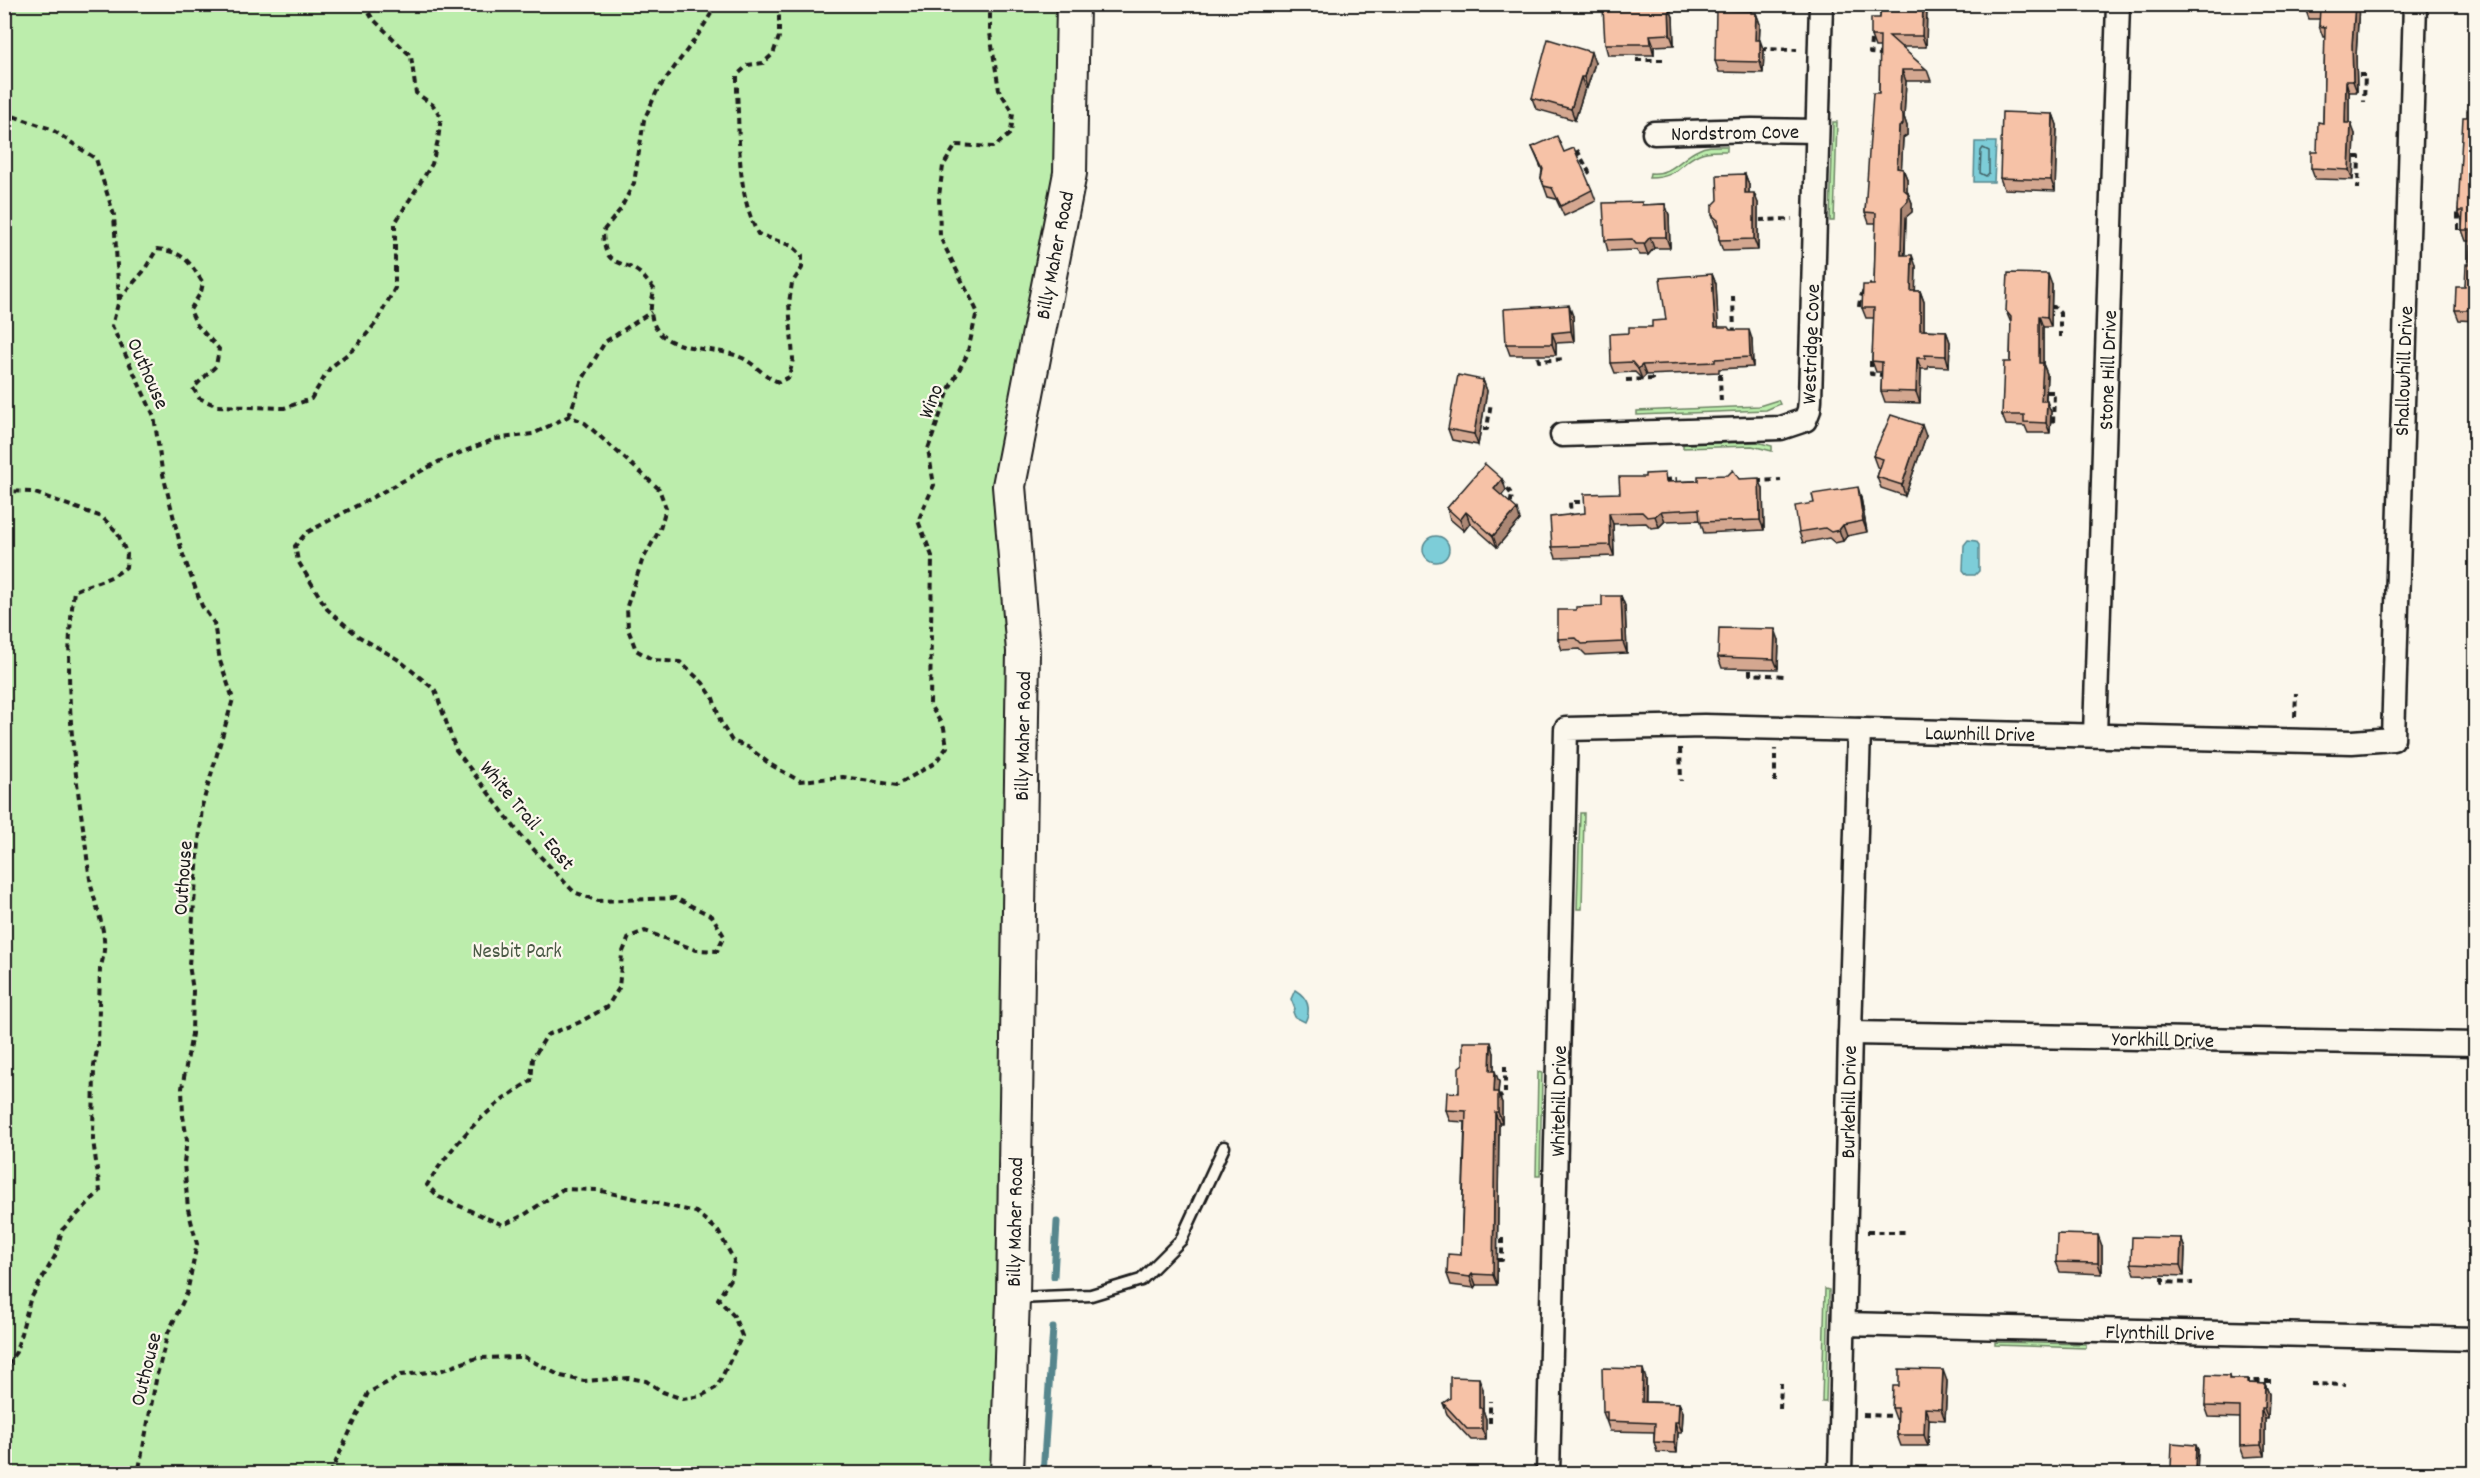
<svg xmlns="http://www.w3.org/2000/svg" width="2480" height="1478" viewBox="0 0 2480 1478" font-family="Dekko,sans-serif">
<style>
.green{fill:#bcedac;stroke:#6c8464;stroke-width:1.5}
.water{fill:#7dcdd8;stroke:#56868d;stroke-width:1.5}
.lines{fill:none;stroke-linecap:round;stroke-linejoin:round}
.shore{stroke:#436367;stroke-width:1.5}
.stream{stroke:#56868d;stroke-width:7}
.service-casing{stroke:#1c1c1c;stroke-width:15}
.minor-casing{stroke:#1c1c1c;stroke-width:27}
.secondary-casing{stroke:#1c1c1c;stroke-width:36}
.path{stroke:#1c1c1c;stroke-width:4;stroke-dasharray:6 4.5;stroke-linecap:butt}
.service{stroke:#fbf7ec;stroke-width:10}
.minor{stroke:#fbf7ec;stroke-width:22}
.secondary{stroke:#fbf7ec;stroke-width:32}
.wall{fill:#d4a790;stroke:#1c1c1c;stroke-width:1.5}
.shaded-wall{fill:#ac8875;stroke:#1c1c1c;stroke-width:1.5}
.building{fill:#f6c2a7;stroke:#1c1c1c;stroke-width:1.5}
.labels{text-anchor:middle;stroke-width:4.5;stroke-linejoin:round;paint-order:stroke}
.street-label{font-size:21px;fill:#1c1c1c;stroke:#fbf7ec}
.park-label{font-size:21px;fill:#4c5b47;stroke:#fbf7ec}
</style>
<rect width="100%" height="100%" fill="#fbf7ec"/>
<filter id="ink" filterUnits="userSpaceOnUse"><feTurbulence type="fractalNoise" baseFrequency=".0167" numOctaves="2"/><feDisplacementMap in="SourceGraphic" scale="12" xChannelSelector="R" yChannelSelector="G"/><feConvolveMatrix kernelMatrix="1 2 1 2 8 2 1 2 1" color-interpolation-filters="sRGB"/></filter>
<g filter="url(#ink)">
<g class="green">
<polygon points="5,5 1072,5 1064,201 1011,464 1014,697 1014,1473 5,1474"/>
<polygon points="1833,122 1837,122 1834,221 1830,221"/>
<path d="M1727,146V151C1718,151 1707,150 1699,154C1677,164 1679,178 1649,178L1650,173C1673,175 1680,158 1698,150C1707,145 1717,146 1727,146Z"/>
<polygon points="1778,400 1780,404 1766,410 1637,415 1637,411 1759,406"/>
<polygon points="1757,442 1772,446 1772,451 1752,446 1683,448 1683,444"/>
<polygon points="1580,813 1584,813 1582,909 1577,909"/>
<polygon points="1538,1072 1542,1073 1540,1176 1536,1176"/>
<polygon points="1825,1289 1829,1290 1826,1402 1822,1402"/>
<polygon points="1995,1342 2086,1344 2086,1348 1995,1345"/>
</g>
<g class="water">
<polygon points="1975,142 1996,142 1994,182 1974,182"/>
<circle cx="1436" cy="549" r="13"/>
<polygon points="1968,540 1976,541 1979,545 1979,571 1975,575 1967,575 1963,570 1964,545"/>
<path d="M1295,990C1308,998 1312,1008 1305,1022L1295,1017L1293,1012L1295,1009L1291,999Z"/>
</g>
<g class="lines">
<polygon class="shore" points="1983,148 1989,151 1989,173 1986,176 1980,173 1981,151"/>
<g class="stream">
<polyline points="1054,1276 1057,1222"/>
<polyline points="1043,1474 1053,1328"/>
</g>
<g class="service-casing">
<polyline id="service" points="1017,1298 1091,1295 1141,1280 1181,1240 1224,1147"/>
</g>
<g class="minor-casing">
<g id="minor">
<polyline points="1654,133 1752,130 1817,131"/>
<polyline points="1562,435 1781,428 1805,420 1809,410 1810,400 1821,4"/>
<polyline points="2095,735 2118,4"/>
<polyline points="1850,1033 2476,1044"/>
<polyline points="1844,1324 2476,1339"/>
<polyline points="1548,1474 1566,729 1704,726 2352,742 2393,739 2415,4"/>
<polyline points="1840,1474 1850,1033 1859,730"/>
</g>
</g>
<g class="secondary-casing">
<polyline id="secondary" points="1007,1474 1013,1298 1023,651 1009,486 1070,173 1073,4"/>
</g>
<g class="path">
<path d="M717,4L698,35L657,91L644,120L634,183L620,210L603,231C604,270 620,257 641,274C646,279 650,285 654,289C653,297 650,305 651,313C656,356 711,344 740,357C755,363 762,376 779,382L789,377L793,359L789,303L792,283L802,268V255L792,246L758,234C736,192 740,138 737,91V75L748,65L763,63L773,54L779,37V4"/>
<polyline points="1871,40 1870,53 1882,54"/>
<polyline points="1761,49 1797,50"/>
<polyline points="1636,60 1664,60"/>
<polyline points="2359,75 2365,75 2364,102"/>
<polyline points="4,113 51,129 96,159 114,215 119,300 112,326 154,416 162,470 182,552 202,606 214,623 220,661 233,699 202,806 189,965 193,990 192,1034 182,1088 183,1116 187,1140 184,1163 188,1209 197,1244 187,1293 168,1333 157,1375 138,1474"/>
<polyline points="1577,150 1589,172 1586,174"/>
<polyline points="2355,157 2359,157 2358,189"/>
<polyline points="1760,220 1792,219"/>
<polyline points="2458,230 2458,209"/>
<polyline points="1733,296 1734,335"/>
<path d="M119,299L143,272L157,249C184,252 189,261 203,283L201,292L190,310L197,325L219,349L216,366L193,388L199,398L217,406L284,408L311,399L330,368L355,348L376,323L395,288V223L432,164L438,140L441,117L433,105L416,93L411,56L372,18L364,4"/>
<path d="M1859,307C1860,294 1865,285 1878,282"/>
<polyline points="2050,307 2054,307 2060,313 2060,337"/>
<polyline points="1538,357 1539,361 1565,359"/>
<polyline points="1871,361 1871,374 1883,375"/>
<polyline points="1720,374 1721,405"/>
<polyline points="1626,380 1652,379 1652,374"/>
<polyline points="2047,392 2054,392 2053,424"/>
<polyline points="569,416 581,382 605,342 651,312"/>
<polyline points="1483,429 1487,429 1491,402"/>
<polyline points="1501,480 1512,495 1510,507"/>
<polyline points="1665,480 1677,479"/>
<polyline points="1756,481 1781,480"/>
<path d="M4,491L32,492L102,517L117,532L127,554L126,567C110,581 93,582 74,591C63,672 72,753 84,834C87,853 88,874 93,893C100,921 110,939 100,969L98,1046L94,1065L93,1140L100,1191L62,1230L55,1256L30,1300L16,1352L11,1359L4,1378"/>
<polyline points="1571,519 1570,502 1588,502"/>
<polyline points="1750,670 1750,674 1784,676"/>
<polyline points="2295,717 2296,693"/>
<polyline points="1680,748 1681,781"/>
<polyline points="1775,782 1775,749"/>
<polyline points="1497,1099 1505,1094 1505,1063"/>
<polyline points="1867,1232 1906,1232"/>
<polyline points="1497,1260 1502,1260 1502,1234"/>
<polyline points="2163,1277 2163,1282 2193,1283"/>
<polyline points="2244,1381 2275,1381"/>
<polyline points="2311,1384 2345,1385"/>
<polyline points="1780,1409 1781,1383"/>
<polyline points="1863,1415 1894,1416"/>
<polyline points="1490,1423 1490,1401"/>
<path d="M330,1474L368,1393L401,1375L440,1371L477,1358L524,1357L561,1376L584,1381L629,1378L646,1381L663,1392L683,1399L701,1396L717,1387L742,1336L734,1316L718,1299L732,1276L734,1260L718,1231L696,1212L597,1190L563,1189L524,1215L503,1225L439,1197L427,1185C452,1144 489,1105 531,1081L533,1058L547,1035L578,1023L607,1007L619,988L622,954L629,937L645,931L696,950L717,951L724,936L712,916L675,898L598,901L574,892L521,836L456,750L435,690L399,660L358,636L327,609L298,561L295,546L306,533L440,461L495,439L533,434L569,416L585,423L659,489L666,508L660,529L642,561L627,606L628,629L636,650L653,660L680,662L703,683L713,698L721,723L732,741L748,747L771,765L800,781L843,777L897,785L935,763L947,747L944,728L930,705L932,556L918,521L934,485L928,449L950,387L967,355L977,311L940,237L939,196L943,166L956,145L994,147L1011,133L1013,112L999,90L990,33V4"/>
</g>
<use href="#service" class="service"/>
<use href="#minor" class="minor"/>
<use href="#secondary" class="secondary"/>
</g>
<g class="wall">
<polygon points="1881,4 1927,4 1926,47 1901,47 1927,70 1931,81 1906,81 1904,117 1907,126 1907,135 1903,138 1901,169 1903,169 1907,179 1907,192 1908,193 1912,203 1912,212 1906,217 1905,255 1916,266 1915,291 1920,291 1924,302 1924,330 1946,331 1950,342 1949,367 1929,366 1928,369 1921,369 1920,403 1885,402 1881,391 1882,372 1876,372 1872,361 1874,318 1866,318 1862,308 1874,285 1876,223 1869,223 1865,212 1879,93 1880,47 1875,47 1871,36 1880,18"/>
<polygon points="2305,4 2359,4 2356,56 2357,92 2349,92 2349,123 2355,134 2353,180 2315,179 2311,168 2317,152 2323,123 2325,37 2323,37 2319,26 2320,19 2309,19 2305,8"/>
<polygon points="1669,6 1673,17 1674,45 1654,46 1654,55 1608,55 1605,44 1643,7"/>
<polygon points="1752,13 1756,13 1760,24 1759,40 1764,51 1763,73 1719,72 1715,61"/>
<polygon points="1595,63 1587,88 1585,88 1575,120 1536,109 1532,98"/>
<polygon points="2475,100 2475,321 2459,320 2455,310 2465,287 2469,264 2470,241 2466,241 2462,230 2462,221 2458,211 2467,117 2472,110"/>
<polygon points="2053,114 2057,125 2055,191 2004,189 2000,178"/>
<polygon points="1532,147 1564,152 1592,190 1596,201 1564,216 1556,199 1548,197 1541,178 1542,170"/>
<polygon points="1745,174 1749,185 1749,193 1758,203 1758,250 1723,251 1719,240 1718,228 1716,226 1712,215"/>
<polygon points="1665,204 1669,215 1670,248 1654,248 1648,255 1640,255 1636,250 1608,251 1605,240 1643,205"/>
<polygon points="1712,274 1716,284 1718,327 1730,330 1752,339 1753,367 1719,369 1719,372 1646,375 1642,379 1635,372 1615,373 1611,363 1629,333 1652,327 1666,320"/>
<polygon points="2052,285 2051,327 2043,327 2043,364 2047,374 2046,401 2051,412 2050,433 2028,433 2025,426 2006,425 2002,415 2010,362 2011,323 2006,311"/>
<polygon points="1573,316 1574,342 1556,343 1556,355 1510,355 1506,344"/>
<polygon points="1483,380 1487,391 1478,445 1452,440 1448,429"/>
<polygon points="1926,436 1905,496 1881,488 1877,477 1880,468 1877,467 1873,456"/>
<polygon points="1739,479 1763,489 1764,530 1704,533 1700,520 1665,521 1659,527 1651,528 1646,523 1613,524 1614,556 1556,558 1552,547 1585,513 1620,493 1668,482"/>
<polygon points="1506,490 1501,496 1520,520 1497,547 1470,523 1464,531 1450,519 1447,508"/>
<polygon points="1861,498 1867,532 1847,536 1843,541 1835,543 1829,538 1803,543 1799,532"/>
<polygon points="1621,596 1625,606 1627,653 1586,655 1580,649 1562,650 1558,639 1576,610 1602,606"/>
<polygon points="1779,640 1778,669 1722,668 1718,657"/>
<polygon points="1494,1053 1494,1071 1499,1082 1498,1093 1502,1103 1502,1123 1499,1123 1497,1285 1476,1285 1474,1288 1451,1285 1447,1274 1461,1255 1465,1122 1450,1121 1446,1110 1459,1093 1463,1064"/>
<polygon points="2181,1238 2185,1249 2184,1276 2135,1274 2131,1263"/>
<polygon points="2102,1246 2102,1274 2060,1272 2056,1262"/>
<polygon points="2229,1376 2230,1379 2248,1379 2249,1383 2265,1384 2269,1394 2268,1419 2265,1419 2265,1456 2244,1457 2240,1446 2240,1418 2209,1417 2205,1406"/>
<polygon points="1646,1379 1646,1402 1679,1403 1683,1412 1682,1432 1678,1432 1677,1453 1657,1452 1654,1442 1654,1432 1610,1431 1603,1412"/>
<polygon points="1947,1381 1945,1420 1929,1419 1928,1446 1901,1446 1897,1435 1897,1419 1896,1419 1892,1408 1899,1386"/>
<polygon points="1483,1389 1483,1410 1486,1419 1486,1440 1471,1440 1447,1414 1443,1403"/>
<polygon points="2198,1450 2197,1473 2173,1473 2171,1468"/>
</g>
<g class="shaded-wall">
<polygon points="1923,4 1927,4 1926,47 1922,36"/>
<polygon points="2355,4 2359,4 2356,56 2357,92 2353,81 2352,45"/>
<polygon points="1669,6 1673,17 1674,45 1670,34"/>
<polygon points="1756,13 1760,24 1759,50 1755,40"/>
<polygon points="1650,35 1654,46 1654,55 1651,44"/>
<polygon points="1760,40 1764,51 1763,73 1760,62"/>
<polygon points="1591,52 1595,63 1587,88 1584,77"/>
<polygon points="1902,70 1906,81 1904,117 1907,126 1907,135 1903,138 1901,179 1897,168"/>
<polygon points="1581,77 1585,88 1575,120 1571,109"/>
<polygon points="2346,81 2349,92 2349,134 2345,123"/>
<polygon points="2053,114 2057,125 2055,191 2051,180"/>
<polygon points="2351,123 2355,134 2353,180 2349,170"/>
<polygon points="1903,169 1907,179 1907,200 1903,189"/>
<polygon points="1745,174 1749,185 1749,204 1745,193"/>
<polygon points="1754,193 1758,203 1758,250 1754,239"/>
<polygon points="1908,193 1912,203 1912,212 1906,217 1904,265 1901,255 1902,207"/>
<polygon points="1665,204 1669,215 1670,248 1666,237"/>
<polygon points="1650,237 1654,248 1648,255 1644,244"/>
<polygon points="1912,255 1916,266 1915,302 1911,291"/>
<polygon points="1712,274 1716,284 1719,337 1715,327"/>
<polygon points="2048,274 2052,285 2051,327 2047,317"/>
<polygon points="1920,291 1924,302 1924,341 1920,330"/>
<polygon points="1569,305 1573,316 1574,342 1571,331"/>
<polygon points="2039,316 2043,327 2043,364 2047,374 2045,412 2041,401 2039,363"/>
<polygon points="1749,330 1752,339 1753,367 1750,357"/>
<polygon points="1946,331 1950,342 1949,367 1946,356"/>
<polygon points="1552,333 1556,343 1556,355 1552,344"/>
<polygon points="1917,358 1921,369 1920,403 1916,392"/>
<polygon points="1642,365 1646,375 1642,379 1638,369"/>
<polygon points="1483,380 1487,391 1478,445 1474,434"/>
<polygon points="2047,401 2051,412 2050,433 2046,423"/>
<polygon points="1922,425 1926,436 1905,496 1902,485"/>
<polygon points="1759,478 1763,489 1764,530 1760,520"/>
<polygon points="1502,479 1506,490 1498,500 1494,489"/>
<polygon points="1858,487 1861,498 1867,532 1863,521"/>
<polygon points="1517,509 1520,520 1497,547 1493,536"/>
<polygon points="1661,511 1665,521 1659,527 1655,516"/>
<polygon points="1466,512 1470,523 1464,531 1460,520"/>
<polygon points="1609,513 1613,524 1614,556 1610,545"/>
<polygon points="1843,525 1847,536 1843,541 1839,530"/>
<polygon points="1621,596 1625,606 1627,653 1623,642"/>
<polygon points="1775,629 1779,640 1778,669 1774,659"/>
<polygon points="1491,1042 1494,1053 1494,1082 1490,1071"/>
<polygon points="1495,1071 1499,1082 1498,1093 1502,1103 1502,1123 1498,1112 1494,1092"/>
<polygon points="1495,1112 1499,1123 1497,1285 1493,1275"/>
<polygon points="2098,1235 2102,1246 2102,1274 2098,1263"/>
<polygon points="2181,1238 2185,1249 2184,1276 2180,1265"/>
<polygon points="1472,1274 1476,1285 1474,1288 1470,1277"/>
<polygon points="1643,1369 1646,1379 1645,1411 1642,1402"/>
<polygon points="1943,1370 1947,1381 1945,1420 1941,1409"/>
<polygon points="1479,1378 1483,1389 1483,1410 1486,1419 1486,1440 1482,1429 1479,1408"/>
<polygon points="2265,1384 2269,1394 2268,1419 2264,1408"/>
<polygon points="1679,1403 1683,1412 1682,1432 1678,1422"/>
<polygon points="1925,1408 1929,1419 1928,1446 1924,1435"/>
<polygon points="2261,1408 2265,1419 2265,1456 2261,1445"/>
<polygon points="1675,1422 1678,1432 1677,1453 1674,1443"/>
<polygon points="2196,1445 2198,1450 2197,1473 2195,1469"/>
</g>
<g class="building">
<polygon points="1626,4 1641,4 1643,7 1669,6 1670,34 1650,35 1651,44 1605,44 1603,8 1622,8"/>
<polygon points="1881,4 1923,4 1922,36 1889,36 1927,70 1902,70 1900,112 1903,116 1903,124 1899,127 1897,168 1903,169 1903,189 1908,193 1908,201 1902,207 1901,255 1912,255 1911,291 1920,291 1920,330 1946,331 1946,356 1925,355 1925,358 1917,358 1916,392 1881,391 1882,362 1872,361 1874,308 1862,308 1863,285 1874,285 1876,213 1865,212 1873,93 1879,93 1880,36 1871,36 1871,18 1880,18"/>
<polygon points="2305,4 2355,4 2352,45 2353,81 2346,81 2345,123 2351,123 2349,170 2311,168 2311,152 2317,152 2318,122 2323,123 2325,27 2319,26 2320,8 2305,8"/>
<polygon points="1716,10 1751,11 1751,13 1756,13 1755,40 1760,40 1760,62 1715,61"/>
<polygon points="1548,39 1591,52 1584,77 1581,77 1571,109 1532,98"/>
<polygon points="2472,100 2475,100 2475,310 2455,310 2456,287 2465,287 2466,264 2469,264 2470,230 2462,230 2463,211 2458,211 2463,117 2467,117 2467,110 2472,110"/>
<polygon points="2002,112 2053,114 2051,180 2000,178"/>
<polygon points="1557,136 1564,152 1574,148 1592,190 1561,206 1552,188 1544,186 1541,178 1543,169 1532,147"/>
<polygon points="1745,174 1745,193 1754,193 1754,239 1719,240 1718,220 1712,215 1712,206 1718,200 1717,175"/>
<polygon points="1642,202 1642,205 1665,204 1666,237 1650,237 1644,244 1636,244 1632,239 1605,240 1603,203"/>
<polygon points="2008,273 2048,274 2047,317 2039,316 2039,363 2043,363 2041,401 2047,401 2046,423 2024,422 2024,415 2002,415 2004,362 2010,362 2011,317 2006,311"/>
<polygon points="1712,274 1715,327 1728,327 1730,330 1749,330 1750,357 1715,359 1715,362 1642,365 1638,369 1632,362 1611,363 1610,334 1629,333 1629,327 1652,327 1652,321 1666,320 1660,278"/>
<polygon points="1569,305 1571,331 1552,333 1552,344 1506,344 1504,309"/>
<polygon points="1458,375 1483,380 1474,434 1448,429"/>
<polygon points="1891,415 1922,425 1902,485 1877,477 1883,459 1873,456"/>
<polygon points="1485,464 1502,479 1494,489 1517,509 1493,536 1466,512 1460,520 1447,508"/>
<polygon points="1733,470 1739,479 1759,478 1760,520 1700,522 1699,509 1661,511 1655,516 1647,517 1642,512 1609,513 1610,545 1552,547 1550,517 1585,513 1584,494 1620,493 1619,477 1645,477 1645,474 1665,473 1666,482 1698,481 1698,476 1728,475"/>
<polygon points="1858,487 1863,521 1843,525 1839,530 1831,532 1825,528 1799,532 1795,506 1814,503 1812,494"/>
<polygon points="1602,596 1621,596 1623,642 1582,644 1576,638 1558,639 1558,610 1576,610 1576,607 1602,606"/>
<polygon points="1719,628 1775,629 1774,659 1718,657"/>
<polygon points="1463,1042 1491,1042 1490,1071 1495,1071 1494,1092 1498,1092 1498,1112 1495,1112 1493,1275 1472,1274 1470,1277 1447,1274 1448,1254 1461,1255 1466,1111 1446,1110 1447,1092 1459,1093 1459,1067 1463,1064"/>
<polygon points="2057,1234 2098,1235 2098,1263 2056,1262"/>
<polygon points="2132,1237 2181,1238 2180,1265 2131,1263"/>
<polygon points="1602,1368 1643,1369 1642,1402 1679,1403 1678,1422 1675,1422 1674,1443 1654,1442 1655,1423 1607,1421 1607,1412 1603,1412"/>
<polygon points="1899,1369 1943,1370 1941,1409 1925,1408 1924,1435 1897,1435 1898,1408 1892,1408 1893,1386 1899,1386"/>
<polygon points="2206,1375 2229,1376 2229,1379 2248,1379 2248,1383 2265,1384 2264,1408 2261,1408 2261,1445 2240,1446 2240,1407 2205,1406"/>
<polygon points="1450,1377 1479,1378 1479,1408 1482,1408 1482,1429 1467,1429 1443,1403 1450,1398"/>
<polygon points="2172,1443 2196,1445 2195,1469 2171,1468"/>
</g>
</g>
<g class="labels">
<g class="street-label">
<text transform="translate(1735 132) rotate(-1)" y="7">Nordstrom Cove</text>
<text transform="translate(1054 255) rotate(-79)" y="7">Billy Maher Road</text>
<text transform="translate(1810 344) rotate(-88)" y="7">Westridge Cove</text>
<text transform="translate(2107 370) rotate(-88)" y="7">Stone Hill Drive</text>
<text transform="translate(2403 371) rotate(-88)" y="7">Shallowhill Drive</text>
<text transform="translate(149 373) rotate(66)" y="7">Outhouse</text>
<text transform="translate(930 401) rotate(-69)" y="7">Wino</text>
<text transform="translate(1980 733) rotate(1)" y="7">Lawnhill Drive</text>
<text transform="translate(1022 736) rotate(-89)" y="7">Billy Maher Road</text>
<text transform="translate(528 815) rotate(50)" y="7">White Trail - East</text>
<text transform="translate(182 878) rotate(-86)" y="7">Outhouse</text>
<text transform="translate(2163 1039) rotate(1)" y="7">Yorkhill Drive</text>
<text transform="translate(1558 1101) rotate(-89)" y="7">Whitehill Drive</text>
<text transform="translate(1848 1102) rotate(-89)" y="7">Burkehill Drive</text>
<text transform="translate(1014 1222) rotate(-89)" y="7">Billy Maher Road</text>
<text transform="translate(2160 1332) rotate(1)" y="7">Flynthill Drive</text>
<text transform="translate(145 1369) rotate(-76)" y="7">Outhouse</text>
</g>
<g class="park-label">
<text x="517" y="957">Nesbit Park</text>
</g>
</g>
<rect width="2480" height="1478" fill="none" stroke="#fbf7ec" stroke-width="24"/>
<rect x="12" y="12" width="2456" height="1454" fill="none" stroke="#1c1c1c" stroke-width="2" filter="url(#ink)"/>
</svg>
